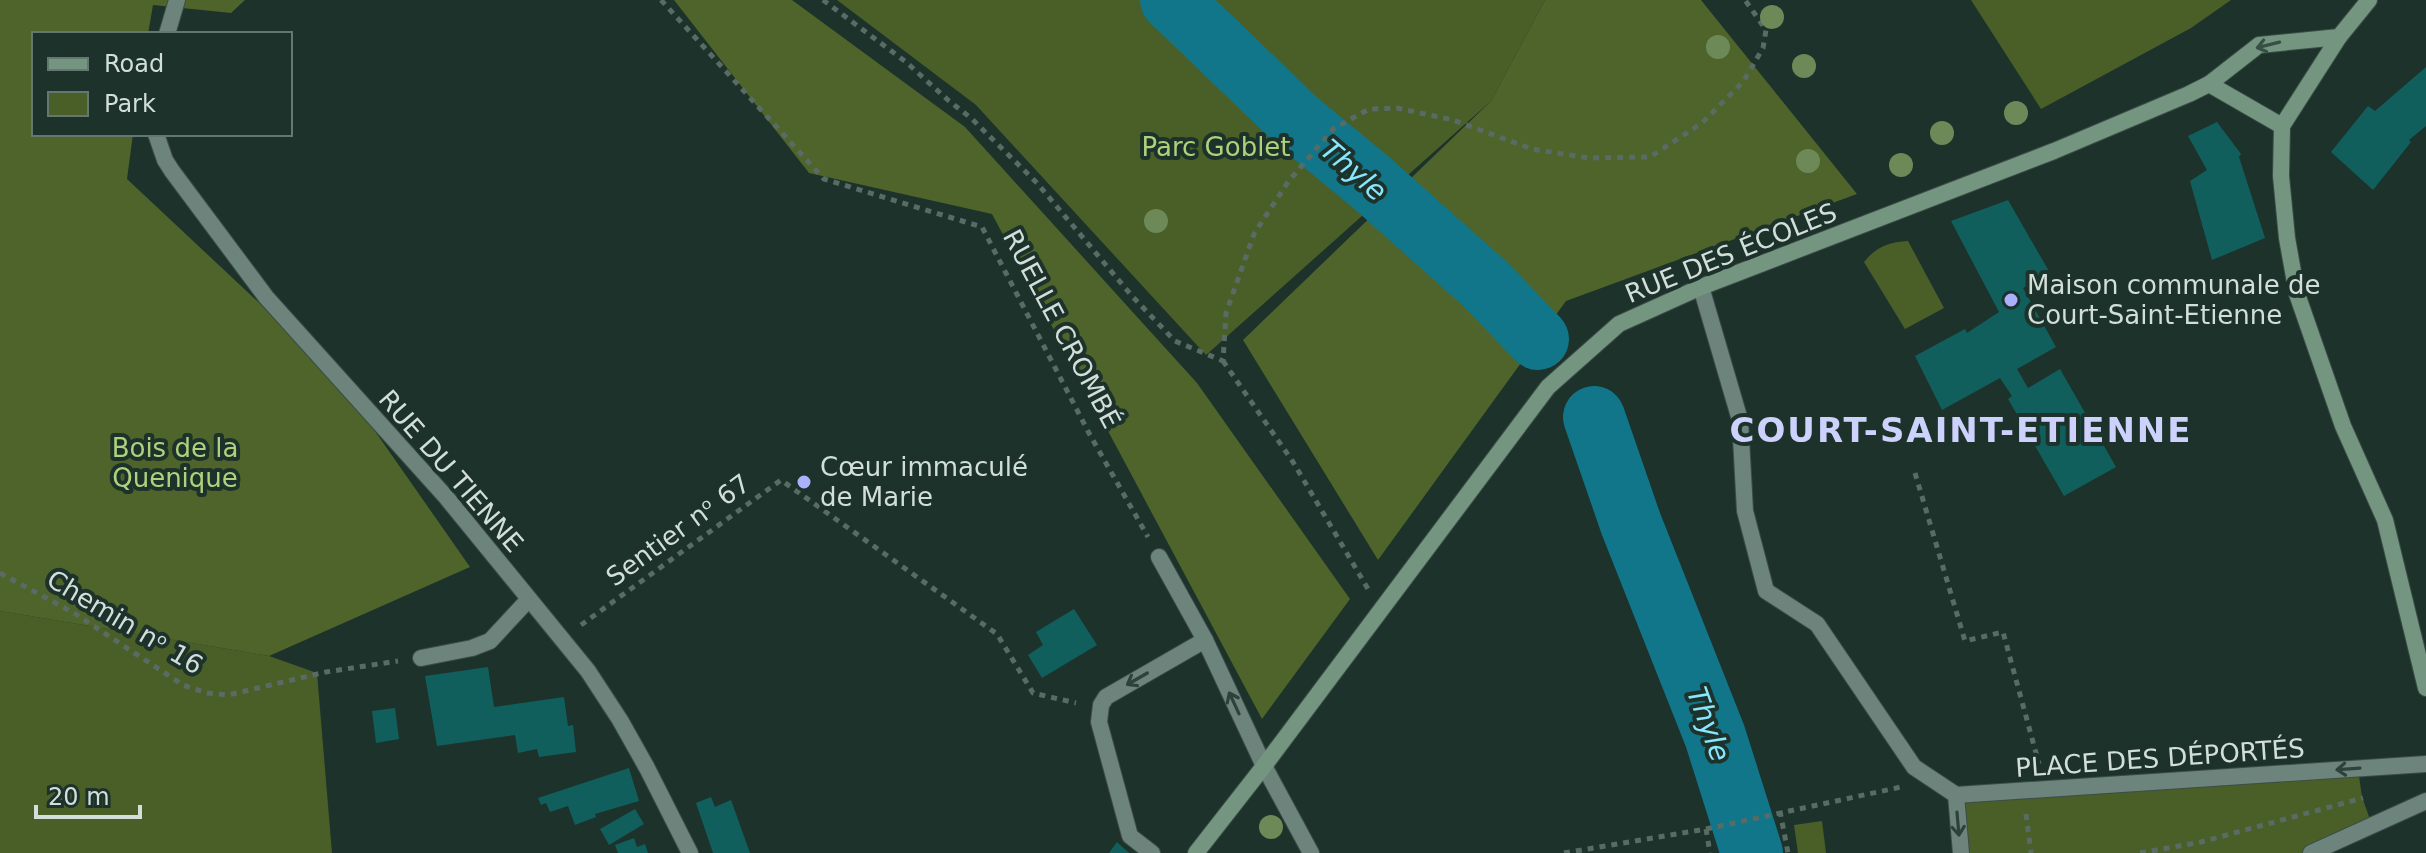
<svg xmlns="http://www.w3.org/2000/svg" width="2426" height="853" viewBox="0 0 2426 853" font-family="'DejaVu Sans',sans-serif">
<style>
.green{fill:#4a5f28}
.forest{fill:#4e642a}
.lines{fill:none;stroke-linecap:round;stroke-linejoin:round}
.river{stroke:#117689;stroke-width:62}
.building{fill:#115f5d}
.lane-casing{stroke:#3b4d47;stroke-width:18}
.street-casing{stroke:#3b4d47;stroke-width:18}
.secondary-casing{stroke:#3b4d47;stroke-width:18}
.path{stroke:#596b65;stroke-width:5;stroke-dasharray:6 6;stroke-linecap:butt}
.lane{stroke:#6d847c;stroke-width:16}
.street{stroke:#6d847c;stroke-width:16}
.secondary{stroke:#749681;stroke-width:16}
.tree{fill:#6d8958}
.oneway{stroke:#375045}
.oneway2{stroke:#2d423b}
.poi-dot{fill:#aab0fc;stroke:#1d322b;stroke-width:3}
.labels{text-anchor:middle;stroke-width:8;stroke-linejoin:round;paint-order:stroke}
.park-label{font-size:26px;fill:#afd17c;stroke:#1d322b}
.street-label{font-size:26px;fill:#d2deda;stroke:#1d322b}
.poi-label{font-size:26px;fill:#d2deda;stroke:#1d322b;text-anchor:start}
.water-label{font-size:28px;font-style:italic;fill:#88e7fc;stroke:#1d322b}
.district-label{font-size:34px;font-weight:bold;letter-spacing:2px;fill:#cdd2fd;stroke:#1d322b}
</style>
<rect width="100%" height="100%" fill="#1d322b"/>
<g class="green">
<polygon points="837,0 1545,0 1491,101 1206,355 976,105"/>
<polygon points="1971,0 2231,0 2191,28 2041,109"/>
<path d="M1908,241L1944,308L1905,329L1864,262C1876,247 1888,242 1908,241Z"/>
<polygon points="0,611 269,656 317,673 332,853 0,853"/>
<polygon points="2358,769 2362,797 2372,825 2313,853 1961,853 1956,795"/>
<polygon points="1822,821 1826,853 1798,853 1794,825"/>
</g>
<g class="forest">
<polygon points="0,0 245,0 231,13 153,5 148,34 34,34 34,134 133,134 127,179 335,374 470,567 269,656 0,611"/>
<polygon points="674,0 792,0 965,127 1197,383 1350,599 1262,719 992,214 809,173"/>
<polygon points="1545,0 1701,0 1857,194 1566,301 1378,560 1243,340 1491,101"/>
</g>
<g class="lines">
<g class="river">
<polyline points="1171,0 1298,122 1373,184 1485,284 1538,339"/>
<polyline points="1594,417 1631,524 1715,736 1752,853"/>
</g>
</g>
<g class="building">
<polygon points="2426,67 2426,126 2409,140 2411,142 2373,190 2331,152 2368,106 2375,111"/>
<polygon points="2217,122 2241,154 2239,157 2265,238 2212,260 2190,181 2207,170 2188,136"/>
<polygon points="2008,200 2050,273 2023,288 2056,347 2017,369 2028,388 2060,369 2116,467 2064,496 2008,399 2012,396 2000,378 1942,410 1915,356 1965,329 1967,333 1999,312 1951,221"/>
<polygon points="1074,609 1097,645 1042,678 1028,655 1043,645 1036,632"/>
<polygon points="488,667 494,707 564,697 568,726 573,725 576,752 539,757 537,749 518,753 515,735 437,746 425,676"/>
<polygon points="395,708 399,739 376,743 372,711"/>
<polygon points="629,768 639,801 595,814 596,817 575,825 568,806 550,812 546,803 541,805 538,798"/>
<polygon points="711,797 715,807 731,800 750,853 713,853 696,803"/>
<polygon points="635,809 644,824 609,845 600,829"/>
<polygon points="634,838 637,847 645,844 648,853 618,853 615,845"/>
<polygon points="1117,842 1129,853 1109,853"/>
</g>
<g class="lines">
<g class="lane-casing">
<polyline id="lane" points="1264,766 1311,853"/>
</g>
<g class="street-casing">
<g id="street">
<polyline points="167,34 177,0"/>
<polyline points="156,134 165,160 172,171 266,297 446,497 588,671 620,720 647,768 690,853"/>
<polyline points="1701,287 1740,420 1745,511 1766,591 1817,624 1914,767 1956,795"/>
<polyline points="1159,557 1205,640 1264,766"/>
<polyline points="421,658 472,648 490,641 529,599"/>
<polyline points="1956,795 2426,764"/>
<polyline points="1956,795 1961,853"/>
<polyline points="1152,853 1130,836 1099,722 1101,705 1106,697 1205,640"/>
<polyline points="2311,853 2426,801"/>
</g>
</g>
<g class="secondary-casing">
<g id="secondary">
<polyline points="2369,0 2339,37 2282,126 2281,176 2287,238 2297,294 2343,426 2385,520 2426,688"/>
<polyline points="2209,84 2282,126"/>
<polyline points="1196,853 1264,766 1548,387 1619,324 1701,287 2054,151 2189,94 2209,84 2259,45 2339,37"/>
</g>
</g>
<g class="path">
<polyline points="661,0 824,179 982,227 1090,435 1148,537"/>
<polyline points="823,0 906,62 949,101 971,118 1037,183 1132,296 1175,341 1223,361 1226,313 1254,234 1288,182 1333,129 1369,109 1397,108 1453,120 1532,149 1589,158 1650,157 1702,123 1743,82 1763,48 1766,30 1745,0"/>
<polyline points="1223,361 1293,462 1368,589"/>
<polyline points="1915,473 1965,641 2003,632 2039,764"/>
<polyline points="0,573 74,613 183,685 207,693 228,695 326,672 398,661"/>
<polyline points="581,625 781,480 997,634 1033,693 1076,703"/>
<polyline points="1780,811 1788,853"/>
<polyline points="2026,814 2031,853"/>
<polyline points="1706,829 1710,853"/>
<polyline points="1564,853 1706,829 1901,787"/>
<polyline points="2140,853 2201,842 2363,798"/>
</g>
<use href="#lane" class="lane"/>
<use href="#street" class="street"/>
<use href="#secondary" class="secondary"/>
</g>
<g class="tree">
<circle cx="1772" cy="17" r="12"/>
<circle cx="1718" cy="47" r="12"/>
<circle cx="1804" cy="66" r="12"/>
<circle cx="2016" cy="113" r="12"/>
<circle cx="1942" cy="133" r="12"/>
<circle cx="1808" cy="161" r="12"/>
<circle cx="1901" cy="165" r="12"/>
<circle cx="1156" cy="221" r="12"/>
<circle cx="1271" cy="827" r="12"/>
</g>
<defs><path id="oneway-shaft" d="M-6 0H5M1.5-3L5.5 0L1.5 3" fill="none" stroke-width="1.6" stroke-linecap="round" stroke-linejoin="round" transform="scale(2)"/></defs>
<use class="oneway" href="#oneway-shaft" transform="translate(2268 45) rotate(166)"/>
<g class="oneway2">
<use href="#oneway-shaft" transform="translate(1137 679) rotate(150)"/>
<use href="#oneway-shaft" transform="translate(1234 703) rotate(-115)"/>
<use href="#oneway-shaft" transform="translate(2348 769) rotate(176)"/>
<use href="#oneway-shaft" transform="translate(1958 824) rotate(85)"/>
</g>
<g class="poi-dot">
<circle cx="2011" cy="300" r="8"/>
<circle cx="804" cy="482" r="8"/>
</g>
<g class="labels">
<g class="park-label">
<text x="1216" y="156">Parc Goblet</text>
<text x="175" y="457">Bois de la<tspan x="175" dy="30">Quenique</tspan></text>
</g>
<g class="street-label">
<text transform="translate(1731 253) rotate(-22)" y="9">RUE DES ÉCOLES</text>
<text transform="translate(1062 329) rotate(62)" y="9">RUELLE CROMBÉ</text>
<text transform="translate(451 471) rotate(49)" y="9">RUE DU TIENNE</text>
<text transform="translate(678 530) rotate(-36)" y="9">Sentier nᵒ 67</text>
<text transform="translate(125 622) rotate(31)" y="9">Chemin nᵒ 16</text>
<text transform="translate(2160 758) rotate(-4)" y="9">PLACE DES DÉPORTÉS</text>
</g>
<g class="poi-label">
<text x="2027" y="294">Maison communale de<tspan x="2027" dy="30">Court-Saint-Etienne</tspan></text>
<text x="820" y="476">Cœur immaculé<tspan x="820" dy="30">de Marie</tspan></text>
</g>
<g class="water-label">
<text transform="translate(1354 170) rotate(41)" y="10">Thyle</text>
<text transform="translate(1709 724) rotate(70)" y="10">Thyle</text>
</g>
<g class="district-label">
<text x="1961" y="442">COURT-SAINT-ETIENNE</text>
</g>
</g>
<rect x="32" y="32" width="260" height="104" fill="#1d322b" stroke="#657771" stroke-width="2"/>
<rect x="48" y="58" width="40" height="12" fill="#749681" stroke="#657771" stroke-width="2"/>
<text x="104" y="72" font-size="24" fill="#d2deda">Road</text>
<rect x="48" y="92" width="40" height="24" fill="#4a5f28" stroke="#657771" stroke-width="2"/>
<text x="104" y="112" font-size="24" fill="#d2deda">Park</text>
<path d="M36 805v12h104v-12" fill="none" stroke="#d2deda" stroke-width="4"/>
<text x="48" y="805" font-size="24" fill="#d2deda" stroke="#1d322b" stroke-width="6" paint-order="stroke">20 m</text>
</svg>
